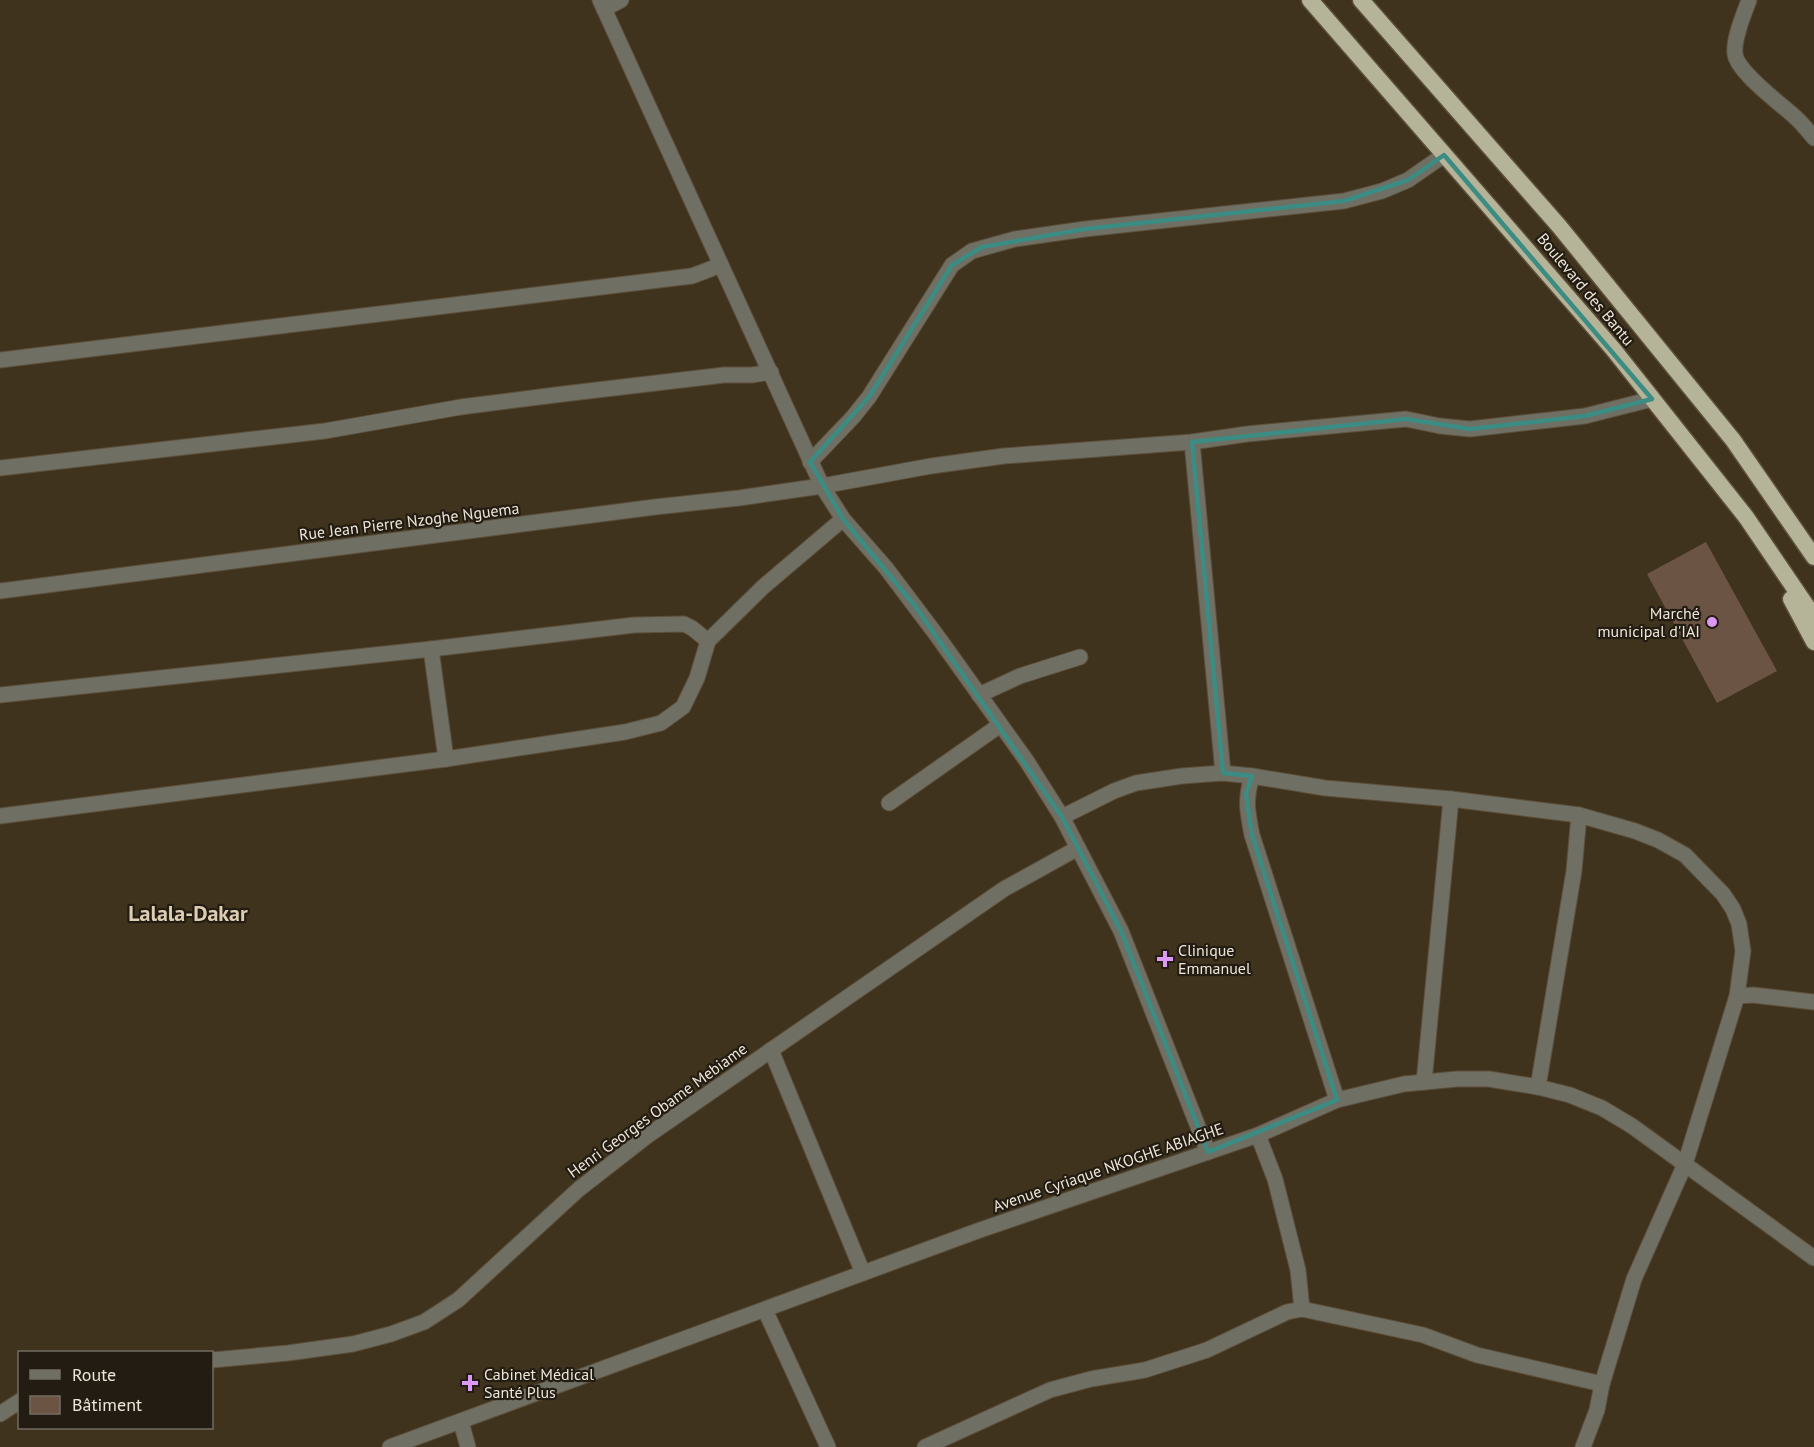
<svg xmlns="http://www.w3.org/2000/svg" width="1814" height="1447" viewBox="0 0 1814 1447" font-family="'PT Sans',sans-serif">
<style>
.building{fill:#6c5444}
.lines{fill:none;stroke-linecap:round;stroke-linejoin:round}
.minor-casing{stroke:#5c4f3b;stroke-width:17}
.tertiary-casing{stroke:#5c4f3b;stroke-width:17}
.trunk-casing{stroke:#5c4f3b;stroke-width:19}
.minor{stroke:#706f63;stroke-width:15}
.tertiary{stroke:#706f63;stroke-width:15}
.trunk{stroke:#b5b398;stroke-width:16}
.marked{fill:none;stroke:#3b8c83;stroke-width:4.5;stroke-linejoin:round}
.poi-dot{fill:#dc99f4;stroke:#221c12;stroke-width:2}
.labels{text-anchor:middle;stroke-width:4.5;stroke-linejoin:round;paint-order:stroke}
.street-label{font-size:16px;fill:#ede5d7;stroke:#221c12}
.poi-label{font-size:16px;fill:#ede5d7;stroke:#221c12;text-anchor:start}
.district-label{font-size:22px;font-weight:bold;fill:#ddcdb2;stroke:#221c12}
</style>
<rect width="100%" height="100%" fill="#40331d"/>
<polygon class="building" points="1706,542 1777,671 1717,703 1647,574"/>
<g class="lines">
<g class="minor-casing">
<g id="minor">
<polyline points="600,0 822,486 843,519 886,568 938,637 1026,760 1062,817 1121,931 1208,1152"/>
<path d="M1749,0C1744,14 1733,39 1735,54C1737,72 1781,104 1795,117C1802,123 1808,131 1814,138"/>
<polyline points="604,9 621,0"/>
<polyline points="0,360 692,276 721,265"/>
<polyline points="1192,442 1223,773"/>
<polyline points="810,462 853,417 869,397 952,265 972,251 1015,239 1085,229 1344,201 1382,191 1408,180 1444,155"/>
<polyline points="0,468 325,431 461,407 563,394 724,375 752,375 771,372"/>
<polyline points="0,591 655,507 739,498 822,486 931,466 1004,456 1192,442 1247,434 1406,419 1440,426 1470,429 1585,416 1652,399"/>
<polyline points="431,649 634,625 684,624 692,628 708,641"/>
<polyline points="0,695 431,649 446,759"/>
<polyline points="979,695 1020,676 1080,657"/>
<path d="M1252,776C1245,800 1247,810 1252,835L1337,1100"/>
<polyline points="889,803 1000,725"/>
<polyline points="0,816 446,759 625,732 661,723 683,707 697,678 708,641 763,587 843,519"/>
<polyline points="1062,817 1114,791 1136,783 1182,776 1223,773 1252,776 1325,788 1451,799 1579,815 1635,831 1658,840 1685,855 1723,894 1733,909 1739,924 1743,951 1737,996 1685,1164 1634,1279 1602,1384 1597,1410 1583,1447"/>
<polyline points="1737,996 1753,995 1814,1002"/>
<polyline points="771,1050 863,1273"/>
<polyline points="1424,1082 1451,799"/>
<polyline points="1538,1087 1574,871 1579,815"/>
<polyline points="1258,1135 1275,1179 1298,1270 1302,1309"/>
<polyline points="765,1310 828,1447"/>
<polyline points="212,1360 288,1353 353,1344 391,1334 424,1322 458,1300 579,1189 647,1136 1004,889 1078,848"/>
<polyline points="0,1414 20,1401"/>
<polyline points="461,1422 468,1447"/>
<polyline points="925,1447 1050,1390 1091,1379 1145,1370 1207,1350 1287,1312 1302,1309 1423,1335 1477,1355 1602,1384"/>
</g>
</g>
<g class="tertiary-casing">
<polyline id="tertiary" points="390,1447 980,1230 1258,1135 1337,1100 1404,1084 1457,1079 1489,1079 1538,1087 1570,1095 1602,1108 1632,1126 1814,1258"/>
</g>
<g class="trunk-casing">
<g id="trunk">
<polyline points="1310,0 1613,349 1746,517 1814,617"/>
<polyline points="1361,0 1559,226 1733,440 1814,557"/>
<polyline points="1791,599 1814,642"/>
</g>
</g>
<use href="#minor" class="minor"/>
<use href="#tertiary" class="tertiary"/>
<use href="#trunk" class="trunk"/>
</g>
<path class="marked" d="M1444,155L1652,399L1585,416L1470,429L1406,419L1192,442L1223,773L1252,776L1246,794L1252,835L1337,1100L1208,1152L1121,931L1062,817L915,606L843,519L810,462L869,397L952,265L982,247L1085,229L1344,201L1408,180Z"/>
<g class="poi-dot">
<circle cx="1712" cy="622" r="6"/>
<path d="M1162 950h6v6h6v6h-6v6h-6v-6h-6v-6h6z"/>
<path d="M467 1374h6v6h6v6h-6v6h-6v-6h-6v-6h6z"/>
</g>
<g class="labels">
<g class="street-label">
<text transform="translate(1586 289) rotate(50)" y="6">Boulevard des Bantu</text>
<text transform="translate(409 521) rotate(-7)" y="6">Rue Jean Pierre Nzoghe Nguema</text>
<text transform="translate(657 1110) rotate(-36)" y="6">Henri Georges Obame Mebiame</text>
<text transform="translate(1108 1167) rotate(-19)" y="6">Avenue Cyriaque NKOGHE ABIAGHE</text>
</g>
<g class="poi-label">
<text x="1700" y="619" text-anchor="end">Marché<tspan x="1700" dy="18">municipal d'IAI</tspan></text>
<text x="1178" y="956">Clinique<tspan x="1178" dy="18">Emmanuel</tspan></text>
<text x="484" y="1380">Cabinet Médical<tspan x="484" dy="18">Santé Plus</tspan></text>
</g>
<g class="district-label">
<text x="188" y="921">Lalala-Dakar</text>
</g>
</g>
<rect x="18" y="1351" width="195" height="78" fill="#221c12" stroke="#736c61" stroke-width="1.5"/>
<rect x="30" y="1370" width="30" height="9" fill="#706f63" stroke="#736c61" stroke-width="1.5"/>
<text x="72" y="1381" font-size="18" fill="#ede5d7">Route</text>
<rect x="30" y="1396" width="30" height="18" fill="#6c5444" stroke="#736c61" stroke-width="1.5"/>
<text x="72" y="1411" font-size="18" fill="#ede5d7">Bâtiment</text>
</svg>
